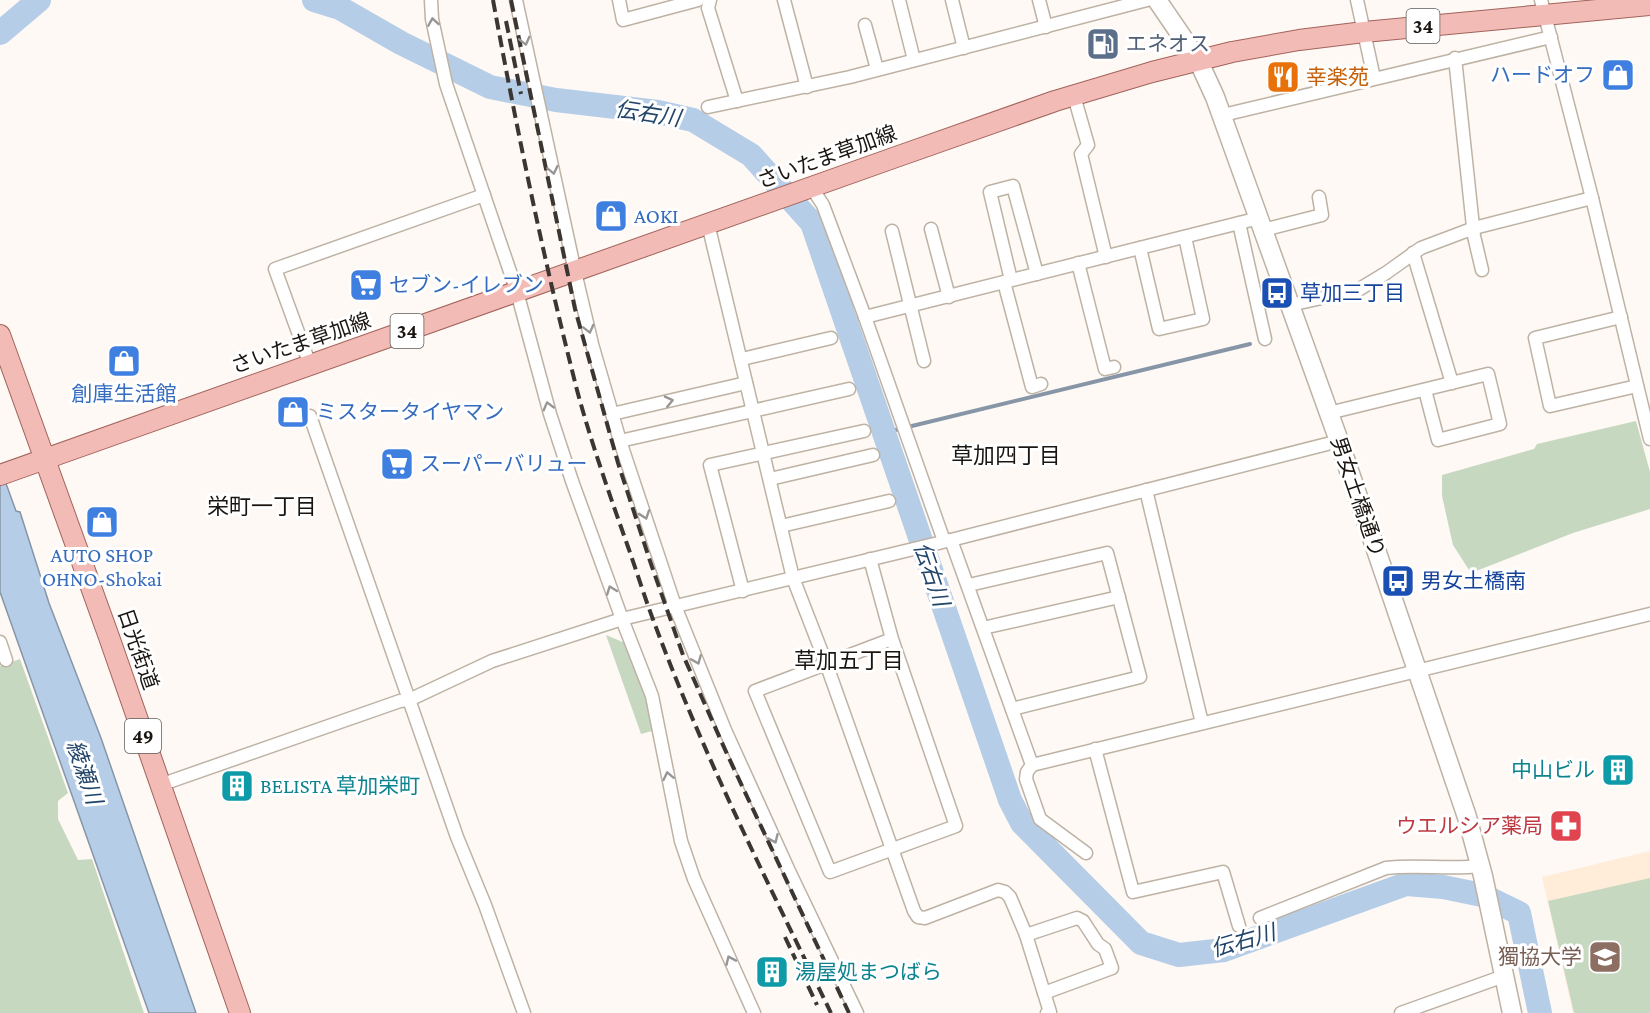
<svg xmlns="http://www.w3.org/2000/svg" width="1650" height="1013" viewBox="0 0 1650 1013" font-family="'Crimson Pro','Noto Sans JP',serif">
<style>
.built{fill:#ffedd9}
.green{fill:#c7d8c1}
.water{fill:#b6cde7;stroke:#8796a7;stroke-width:1.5}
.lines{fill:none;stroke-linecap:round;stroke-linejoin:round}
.stream{stroke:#8796a7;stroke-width:4}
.river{stroke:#b6cde7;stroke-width:24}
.street-casing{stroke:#bdb2a4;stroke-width:15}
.secondary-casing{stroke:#bdb2a4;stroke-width:21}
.primary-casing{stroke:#a2635c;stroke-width:22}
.street{stroke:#fff;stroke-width:12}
.secondary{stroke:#fff;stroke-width:18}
.primary{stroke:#f3bbb5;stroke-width:20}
.rail{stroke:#3b3632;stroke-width:4;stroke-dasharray:12 6;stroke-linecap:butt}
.oneway{stroke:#989694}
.labels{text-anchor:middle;stroke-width:6;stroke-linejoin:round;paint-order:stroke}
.shield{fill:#fff;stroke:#5f5b58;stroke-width:1.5}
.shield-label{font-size:20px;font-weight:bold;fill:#1a1511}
.service-label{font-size:21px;fill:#4e5e75;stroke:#fff;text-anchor:start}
.shop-label{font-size:21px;fill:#366cbe;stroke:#fff;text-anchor:start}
.food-label{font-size:21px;fill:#c56008;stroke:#fff;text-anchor:start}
.street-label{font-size:21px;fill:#1a1511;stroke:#fff}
.transit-label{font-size:21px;fill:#164399;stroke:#fff;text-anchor:start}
.culture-label{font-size:21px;fill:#0d838f;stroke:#fff;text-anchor:start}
.health-label{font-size:21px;fill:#be3a42;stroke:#fff;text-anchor:end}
.education-label{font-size:21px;fill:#785e54;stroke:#fff;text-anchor:end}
.water-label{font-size:22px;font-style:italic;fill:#22456a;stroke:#fff}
.neighbourhood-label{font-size:22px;fill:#1a1511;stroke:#fff}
</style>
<rect width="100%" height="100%" fill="#fef9f4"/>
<polygon class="built" points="1650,851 1650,1013 1573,1013 1542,877"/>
<g class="green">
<polygon points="1636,421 1650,472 1650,509 1573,533 1471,573 1453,545 1442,496 1442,475 1534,449 1537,444"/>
<polygon points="606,635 625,643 640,680 652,722 651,725 652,731 641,734"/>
<polygon points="20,659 68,793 58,801 58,819 78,860 92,859 144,1013 0,1013 0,666"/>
<polygon points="1650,878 1650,1013 1574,1013 1548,901"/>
</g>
<polygon class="water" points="0,467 16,511 20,512 49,603 101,738 196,1013 149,1013 0,592"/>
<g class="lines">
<polyline class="stream" points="883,433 1250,344"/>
<g class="river">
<polyline points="314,0 340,8 401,43 490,87 556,100 658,112 693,120 751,155 812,223 1010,800 1022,823 1141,943 1179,955 1224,950 1406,884 1443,887 1482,895 1519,913 1540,1013"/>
<polyline points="0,33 39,0"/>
</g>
<g class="street-casing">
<g id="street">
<polyline points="431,0 432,19 446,84 517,292 550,414 572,481 622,619 652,696 681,841 694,879 754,1013"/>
<polyline points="516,0 575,272 592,344 620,441 675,606 725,730 789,871 857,1013"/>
<polyline points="619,0 623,20 698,0"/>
<polyline points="710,0 708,8 737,101"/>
<polyline points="784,0 807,87"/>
<polyline points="899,0 914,60"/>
<polyline points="952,0 964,48"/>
<polyline points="1039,0 1046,27"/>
<polyline points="1357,0 1374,78"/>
<polyline points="1541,0 1592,198 1650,439"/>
<polyline points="865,25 877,69"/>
<polyline points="1455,58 1474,236 1482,270"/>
<polyline points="1074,96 1088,145 1081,154 1106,257"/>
<polyline points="708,107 850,77 1147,0"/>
<polyline points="1223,115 1551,37"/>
<polyline points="812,188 823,205 865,317"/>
<polyline points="1239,223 1265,339"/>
<polyline points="708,224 793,578 826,663 914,911 918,917 925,918 998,890 1005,892 1010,897 1026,935 1050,1012 1047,1013"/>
<polyline points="931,229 949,297"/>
<polyline points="1263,230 1322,215 1319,197"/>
<polyline points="892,231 924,361"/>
<polyline points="1140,248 1159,329 1203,319 1185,237"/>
<polyline points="1413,253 1452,383"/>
<polyline points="1078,263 1105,369 1114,367"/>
<polyline points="1011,280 990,192 1013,186 1037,274"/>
<polyline points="1004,282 1032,387 1041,384"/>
<polyline points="1290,305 1358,290 1386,273 1421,248 1474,228 1592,198"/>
<polyline points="1621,317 1535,338 1550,406 1637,386"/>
<polyline points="742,359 831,338"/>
<polyline points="310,365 275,269 484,195"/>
<polyline points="612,414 746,383"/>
<polyline points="1329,414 1337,411 1488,374 1500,424 1438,440 1425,390"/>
<polyline points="310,416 457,837 485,905 524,1013"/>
<polyline points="620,441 849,389"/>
<polyline points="770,479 873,455"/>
<polyline points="1146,490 1202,723"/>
<polyline points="781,526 889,501"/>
<polyline points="951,540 1032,765 1650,614"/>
<polyline points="944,541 865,317 1259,218"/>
<polyline points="870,559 892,639 956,826 830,872 755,691 892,639"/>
<polyline points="969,585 1107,553 1140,677 1012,709"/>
<polyline points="743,591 710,465 864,431"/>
<polyline points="983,628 1119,597"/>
<polyline points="0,642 6,660"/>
<polyline points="1095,749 1133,892 1223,872 1239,926"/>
<polyline points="1032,765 1027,772 1026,779 1040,819 1086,853"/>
<polyline points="160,785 400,701 409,700 492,661 622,619 951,540 1339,441"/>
<path d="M1260,918L1386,868C1417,864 1449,870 1480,866"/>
<polyline points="1026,935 1077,918 1083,921 1098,944 1105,949 1112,968 1044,993"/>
<polyline points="1401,1013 1504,976"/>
</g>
</g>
<g class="secondary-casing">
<polyline id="secondary" points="1157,0 1198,60 1215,97 1339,441 1467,817 1483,876 1512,1013"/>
</g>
<g class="primary-casing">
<g id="primary">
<polyline points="0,335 109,637 240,1013"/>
<polyline points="0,475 896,157 1055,101 1152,72 1232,52 1299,40 1364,32 1650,5"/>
</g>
</g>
<use href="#street" class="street"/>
<use href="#secondary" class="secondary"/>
<use href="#primary" class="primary"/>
<g class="rail">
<path d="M493,0C517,131 544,261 577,390C591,442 609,493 627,544C637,572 646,602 657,630C706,761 770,887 831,1013"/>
<polyline points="511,0 575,309 618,463 651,564 683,655 727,754 849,1013"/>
<polyline points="506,21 521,94"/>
<polyline points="785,937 817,1005"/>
</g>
</g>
<defs><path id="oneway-chevron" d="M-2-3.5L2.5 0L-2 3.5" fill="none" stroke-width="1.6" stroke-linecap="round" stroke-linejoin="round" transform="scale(1.5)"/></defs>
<g class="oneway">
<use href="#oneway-chevron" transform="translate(433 22) rotate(-99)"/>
<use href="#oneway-chevron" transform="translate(525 41) rotate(76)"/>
<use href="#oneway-chevron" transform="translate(553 170) rotate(78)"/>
<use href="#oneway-chevron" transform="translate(589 329) rotate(76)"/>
<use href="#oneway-chevron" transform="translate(669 401) rotate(-13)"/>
<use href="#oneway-chevron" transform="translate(548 406) rotate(-105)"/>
<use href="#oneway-chevron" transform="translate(645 515) rotate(71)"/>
<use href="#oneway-chevron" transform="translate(611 590) rotate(-110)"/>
<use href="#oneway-chevron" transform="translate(697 660) rotate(68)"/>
<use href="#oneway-chevron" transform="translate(668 776) rotate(-102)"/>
<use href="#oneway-chevron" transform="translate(774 839) rotate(66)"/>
<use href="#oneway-chevron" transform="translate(730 960) rotate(-114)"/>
</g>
<defs>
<g id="fuel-square" transform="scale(1.725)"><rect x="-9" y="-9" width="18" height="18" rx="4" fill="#5c6f8a" stroke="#fff"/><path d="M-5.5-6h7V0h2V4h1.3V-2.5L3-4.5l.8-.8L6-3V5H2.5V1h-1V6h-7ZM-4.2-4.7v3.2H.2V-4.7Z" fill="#fff"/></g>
<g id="shop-square" transform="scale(1.725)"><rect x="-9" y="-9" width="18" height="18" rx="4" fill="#3f7fe0" stroke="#fff"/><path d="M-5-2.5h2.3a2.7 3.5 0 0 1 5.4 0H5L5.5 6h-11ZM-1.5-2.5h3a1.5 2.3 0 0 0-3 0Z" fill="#fff"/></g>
<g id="restaurant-square" transform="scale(1.725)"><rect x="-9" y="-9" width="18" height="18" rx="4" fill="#e8710a" stroke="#fff"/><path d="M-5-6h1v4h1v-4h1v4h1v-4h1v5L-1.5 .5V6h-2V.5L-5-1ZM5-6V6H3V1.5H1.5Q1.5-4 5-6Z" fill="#fff"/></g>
<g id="supermarket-square" transform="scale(1.725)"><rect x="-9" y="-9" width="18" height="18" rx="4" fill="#3f7fe0" stroke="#fff"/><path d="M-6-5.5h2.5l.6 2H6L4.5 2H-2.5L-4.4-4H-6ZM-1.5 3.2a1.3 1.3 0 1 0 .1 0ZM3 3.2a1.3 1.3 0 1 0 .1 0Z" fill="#fff"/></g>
<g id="bus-square" transform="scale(1.725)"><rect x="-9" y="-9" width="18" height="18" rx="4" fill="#1a4fb4" stroke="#fff"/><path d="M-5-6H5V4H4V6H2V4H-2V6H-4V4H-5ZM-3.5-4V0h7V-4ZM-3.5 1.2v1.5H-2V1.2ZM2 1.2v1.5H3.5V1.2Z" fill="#fff"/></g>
<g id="building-square" transform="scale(1.725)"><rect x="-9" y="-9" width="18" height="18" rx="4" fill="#0f9aa8" stroke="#fff"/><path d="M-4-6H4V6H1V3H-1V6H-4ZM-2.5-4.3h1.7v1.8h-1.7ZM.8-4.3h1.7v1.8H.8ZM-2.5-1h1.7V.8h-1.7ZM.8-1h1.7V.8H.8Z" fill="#fff"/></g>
<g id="pharmacy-square" transform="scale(1.725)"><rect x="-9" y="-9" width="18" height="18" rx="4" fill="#e0444e" stroke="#fff"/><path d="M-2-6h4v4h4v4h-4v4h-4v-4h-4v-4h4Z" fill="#fff"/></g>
<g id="university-square" transform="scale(1.725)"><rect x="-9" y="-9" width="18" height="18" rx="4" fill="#8d6e63" stroke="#fff"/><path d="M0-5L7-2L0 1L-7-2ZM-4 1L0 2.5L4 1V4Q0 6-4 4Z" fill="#fff"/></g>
</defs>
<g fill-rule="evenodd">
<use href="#fuel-square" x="1103" y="44"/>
<use href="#shop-square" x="1618" y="75"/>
<use href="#restaurant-square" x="1283" y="77"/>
<use href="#shop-square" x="611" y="216"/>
<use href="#supermarket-square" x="366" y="285"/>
<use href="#bus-square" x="1277" y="293"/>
<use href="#shop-square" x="124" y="361"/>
<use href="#shop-square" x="293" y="412"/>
<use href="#supermarket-square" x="397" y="464"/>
<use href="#shop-square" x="102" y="522"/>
<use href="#bus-square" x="1398" y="581"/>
<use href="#building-square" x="1618" y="770"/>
<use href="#building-square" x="237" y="786"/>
<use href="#pharmacy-square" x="1566" y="826"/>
<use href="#university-square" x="1605" y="957"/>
<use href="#building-square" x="772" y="972"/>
</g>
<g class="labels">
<g class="shield">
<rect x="1406.5" y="9" width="33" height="34" rx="4.5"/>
<rect x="390.5" y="314" width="33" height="34" rx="4.5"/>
<rect x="125" y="719" width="36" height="34" rx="4.5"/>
</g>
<g class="shield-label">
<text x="1423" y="33">34</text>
<text x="407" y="338">34</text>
<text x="143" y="743">49</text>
</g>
<g class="service-label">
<text x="1126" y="51">エネオス</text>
</g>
<g class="shop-label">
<text x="1595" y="82" text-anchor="end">ハードオフ</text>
<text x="634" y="223">AOKI</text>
<text x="389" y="292">セブン-イレブン</text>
<text x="124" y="401" text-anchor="middle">創庫生活館</text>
<text x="316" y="419">ミスタータイヤマン</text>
<text x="420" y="471">スーパーバリュー</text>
<text x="102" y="562" text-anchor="middle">AUTO SHOP<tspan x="102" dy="24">OHNO-Shokai</tspan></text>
</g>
<g class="food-label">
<text x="1306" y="84">幸楽苑</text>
</g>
<g class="street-label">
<text transform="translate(827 157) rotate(-20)" y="7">さいたま草加線</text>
<text transform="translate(301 343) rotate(-19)" y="7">さいたま草加線</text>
<text transform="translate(1358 497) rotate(71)" y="7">男女土橋通り</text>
<text transform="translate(138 649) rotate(71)" y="7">日光街道</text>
</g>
<g class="transit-label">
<text x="1300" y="300">草加三丁目</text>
<text x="1421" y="588">男女土橋南</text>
</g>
<g class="culture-label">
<text x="1595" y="777" text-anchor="end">中山ビル</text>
<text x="260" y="793">BELISTA 草加栄町</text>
<text x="795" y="979">湯屋処まつばら</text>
</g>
<g class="health-label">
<text x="1543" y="833">ウエルシア薬局</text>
</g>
<g class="education-label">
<text x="1582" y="964">獨協大学</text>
</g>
<g class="water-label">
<text transform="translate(648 113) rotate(9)" y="8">伝右川</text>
<text transform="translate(932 574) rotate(71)" y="8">伝右川</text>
<text transform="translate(85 772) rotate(71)" y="8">綾瀬川</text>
<text transform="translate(1243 940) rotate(-16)" y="8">伝右川</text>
</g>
<g class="neighbourhood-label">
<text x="1006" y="463">草加四丁目</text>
<text x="262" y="514">栄町一丁目</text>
<text x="849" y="668">草加五丁目</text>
</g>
</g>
</svg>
